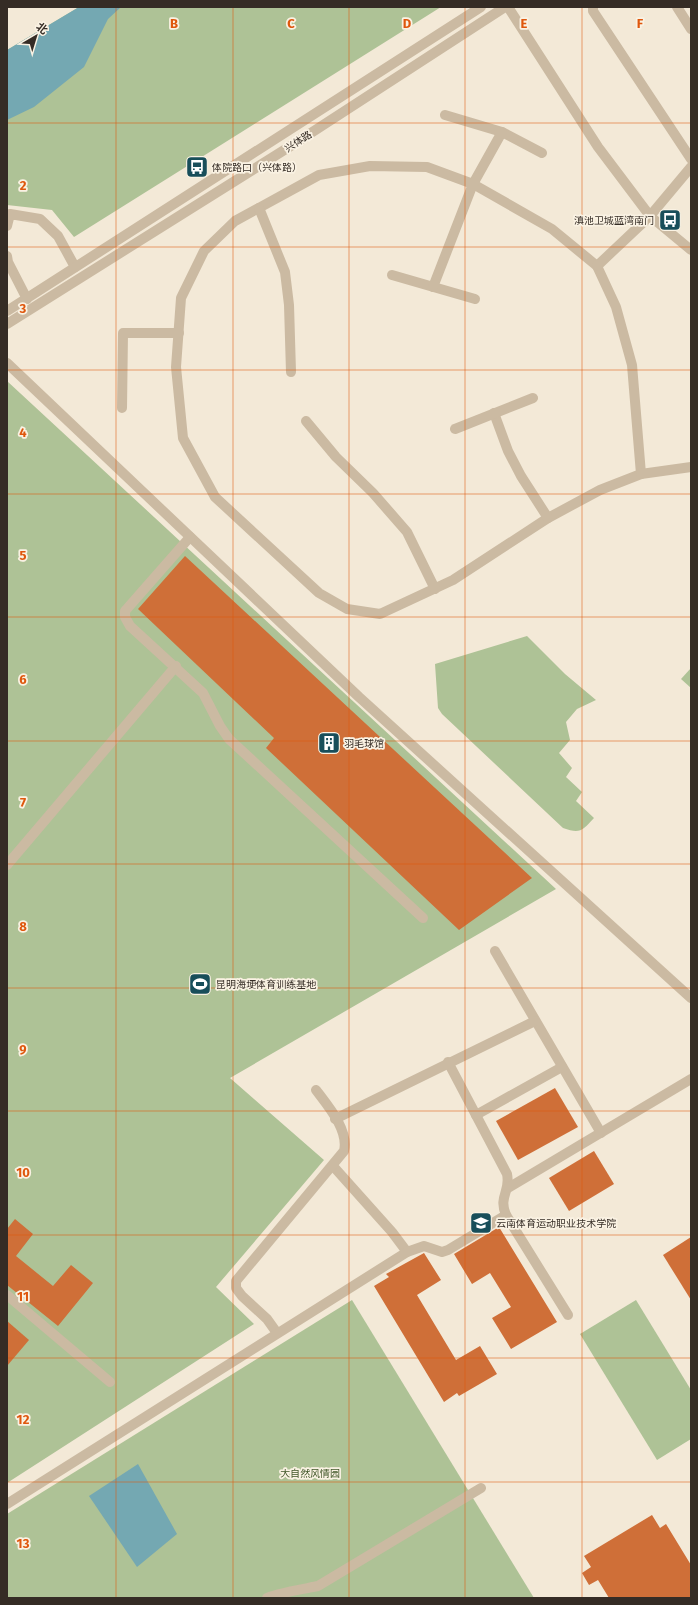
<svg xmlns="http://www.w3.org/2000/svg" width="698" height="1605" viewBox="0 0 698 1605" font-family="'Fira Sans','Noto Sans SC',sans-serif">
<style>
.green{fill:#aec296}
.water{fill:#74a8b2}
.building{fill:#cf6f38}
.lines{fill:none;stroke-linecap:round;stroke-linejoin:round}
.minor{stroke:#cbbaa2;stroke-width:10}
.grid{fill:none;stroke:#df570d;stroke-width:1;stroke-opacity:0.55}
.labels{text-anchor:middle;stroke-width:3.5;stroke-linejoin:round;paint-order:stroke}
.street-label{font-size:10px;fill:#352c25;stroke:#faf2e3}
.poi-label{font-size:10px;fill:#352c25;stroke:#faf2e3;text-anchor:start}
.park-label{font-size:10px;fill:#3f5527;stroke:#faf2e3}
.grid-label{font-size:13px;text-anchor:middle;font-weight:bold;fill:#df570d;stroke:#faf2e3;stroke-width:3.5;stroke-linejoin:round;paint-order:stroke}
</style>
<rect width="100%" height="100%" fill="#f3e9d7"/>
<g class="green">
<polygon points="79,7 441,7 74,237 52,210 7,205 7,50"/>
<polygon points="7,381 556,889 230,1078 324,1160 216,1287 254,1324 7,1483"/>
<path d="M527,636L565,674L596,700L577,709L566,722L570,740L559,753L572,768L566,777L582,792L576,801L594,818C582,831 580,834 563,828L442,714L438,708L435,664Z"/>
<polygon points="691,668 691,688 681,679"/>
<polygon points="352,1300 534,1598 7,1598 7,1514"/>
<polygon points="636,1300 691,1390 691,1439 657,1460 580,1334"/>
</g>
<g class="water">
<polygon points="79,7 121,7 108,19 84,67 34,107 7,120 7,50"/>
<polygon points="138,1464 177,1534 137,1567 89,1496"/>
</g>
<g class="building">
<polygon points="185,556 532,878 459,930 266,748 274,738 138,609"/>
<polygon points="555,1088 578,1127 518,1160 496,1121"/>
<polygon points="594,1151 614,1184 569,1211 549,1178"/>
<polygon points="15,1219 33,1234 16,1256 53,1286 71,1265 93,1283 58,1326 7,1285 7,1229"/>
<polygon points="499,1227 557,1322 511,1349 492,1318 511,1307 490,1273 472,1284 454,1254"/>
<polygon points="691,1237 691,1300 663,1255"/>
<polygon points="424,1253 441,1280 417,1295 456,1360 480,1346 497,1374 459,1396 457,1393 444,1402 374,1286 389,1277 386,1274"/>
<polygon points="7,1321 29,1340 7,1366"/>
<polygon points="652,1515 660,1528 666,1524 691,1565 691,1598 609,1598 598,1580 589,1585 582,1573 591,1567 584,1556"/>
</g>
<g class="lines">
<g class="minor">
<polyline points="508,7 598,147 650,216 691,250"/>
<polyline points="593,7 593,11 691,159"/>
<polyline points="677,7 691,29"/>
<polyline points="445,115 502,132 542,153"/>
<polygon points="370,166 427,167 473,184 552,229 597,266 616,307 632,365 641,474 600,490 548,518 453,580 380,614 347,609 319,593 215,497 183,438 176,367 181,298 204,251 235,221 319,175"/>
<polyline points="259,208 285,272 289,305 291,372"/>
<polyline points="7,226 10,214 40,219 58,236 75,267"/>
<polyline points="7,256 8,262 27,299"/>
<polyline points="597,266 650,216 691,167"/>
<polyline points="392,275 475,299"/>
<polyline points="433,287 473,184 502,132"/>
<polyline points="7,311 481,7"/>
<polyline points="7,324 297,142 505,7"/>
<polyline points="7,363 359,697 691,998"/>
<polyline points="122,408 123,333 179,333"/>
<polyline points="494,413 508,451 521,476 548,518"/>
<polyline points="306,421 336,457 373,493 407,532 435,589"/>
<polyline points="455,429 533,398"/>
<polyline points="641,474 691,467"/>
<polyline points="190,537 125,611 125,617 130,626 203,693 220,726 229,739 423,918"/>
<polyline points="7,865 176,666"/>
<polyline points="495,951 601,1133"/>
<path d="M448,1062L507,1174C511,1192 498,1196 506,1215L568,1315"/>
<polyline points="476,1115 562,1067"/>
<polyline points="335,1119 535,1021"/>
<polyline points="333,1166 392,1232 407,1252"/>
<polyline points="508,1188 691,1079"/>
<polyline points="7,1295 110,1382"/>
<path d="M277,1333L267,1319L242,1296L236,1288V1281L344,1151C349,1130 328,1106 316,1090"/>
<polyline points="7,1504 407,1252 424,1246 442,1252 448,1250 506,1215"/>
<path d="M267,1598C272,1594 309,1588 318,1586L481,1488"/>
</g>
</g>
<path class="grid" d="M116,7V1598M233,7V1598M349,7V1598M465,7V1598M582,7V1598M7,123H691M7,247H691M7,370H691M7,494H691M7,617H691M7,741H691M7,864H691M7,988H691M7,1111H691M7,1235H691M7,1358H691M7,1482H691"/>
<defs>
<g id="bus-square" transform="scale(1.15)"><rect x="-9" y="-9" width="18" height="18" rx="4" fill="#184e5a" stroke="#faf2e3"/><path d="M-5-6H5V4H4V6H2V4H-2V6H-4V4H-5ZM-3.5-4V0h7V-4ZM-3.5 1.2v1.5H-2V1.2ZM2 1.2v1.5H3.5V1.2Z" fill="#fff"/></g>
<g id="building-square" transform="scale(1.15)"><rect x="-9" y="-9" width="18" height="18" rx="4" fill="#184e5a" stroke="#faf2e3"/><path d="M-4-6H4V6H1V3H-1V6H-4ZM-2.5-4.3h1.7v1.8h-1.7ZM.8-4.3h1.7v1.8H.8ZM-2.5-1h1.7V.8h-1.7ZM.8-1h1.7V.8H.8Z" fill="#fff"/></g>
<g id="stadium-square" transform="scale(1.15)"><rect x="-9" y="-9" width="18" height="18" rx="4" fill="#184e5a" stroke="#faf2e3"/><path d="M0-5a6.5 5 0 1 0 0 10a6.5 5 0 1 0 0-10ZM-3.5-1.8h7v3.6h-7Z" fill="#fff"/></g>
<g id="university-square" transform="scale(1.15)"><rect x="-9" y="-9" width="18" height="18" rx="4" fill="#184e5a" stroke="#faf2e3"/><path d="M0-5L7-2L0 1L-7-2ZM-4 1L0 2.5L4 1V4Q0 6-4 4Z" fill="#fff"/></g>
</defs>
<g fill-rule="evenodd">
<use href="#bus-square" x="197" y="167"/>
<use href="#bus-square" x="670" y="220"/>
<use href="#building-square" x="329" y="743"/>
<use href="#stadium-square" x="200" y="984"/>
<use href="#university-square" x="481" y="1223"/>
</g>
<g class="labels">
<g class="street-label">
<text transform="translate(298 141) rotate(-33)" y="4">兴体路</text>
</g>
<g class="poi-label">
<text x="212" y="171">体院路口（兴体路）</text>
<text x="654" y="224" text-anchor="end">滇池卫城蓝湾南门</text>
<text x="344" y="747">羽毛球馆</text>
<text x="216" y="988">昆明海埂体育训练基地</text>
<text x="496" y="1227">云南体育运动职业技术学院</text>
</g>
<g class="park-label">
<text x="310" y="1477">大自然风情园</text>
</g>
</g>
<g class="grid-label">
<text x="174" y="28">B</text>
<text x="291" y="28">C</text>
<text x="407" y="28">D</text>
<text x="524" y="28">E</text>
<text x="640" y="28">F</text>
<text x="23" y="190">2</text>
<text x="23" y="313">3</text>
<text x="23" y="437">4</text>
<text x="23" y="560">5</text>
<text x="23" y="684">6</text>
<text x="23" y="807">7</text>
<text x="23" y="931">8</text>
<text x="23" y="1054">9</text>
<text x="23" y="1177">10</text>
<text x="23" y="1301">11</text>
<text x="23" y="1424">12</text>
<text x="23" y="1548">13</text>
</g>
<rect width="698" height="1605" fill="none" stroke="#352c25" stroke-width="16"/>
<g transform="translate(36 36) rotate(38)" stroke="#faf2e3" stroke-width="3" paint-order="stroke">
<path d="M0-3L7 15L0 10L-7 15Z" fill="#352c25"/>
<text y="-6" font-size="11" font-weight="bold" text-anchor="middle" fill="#352c25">北</text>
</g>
</svg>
